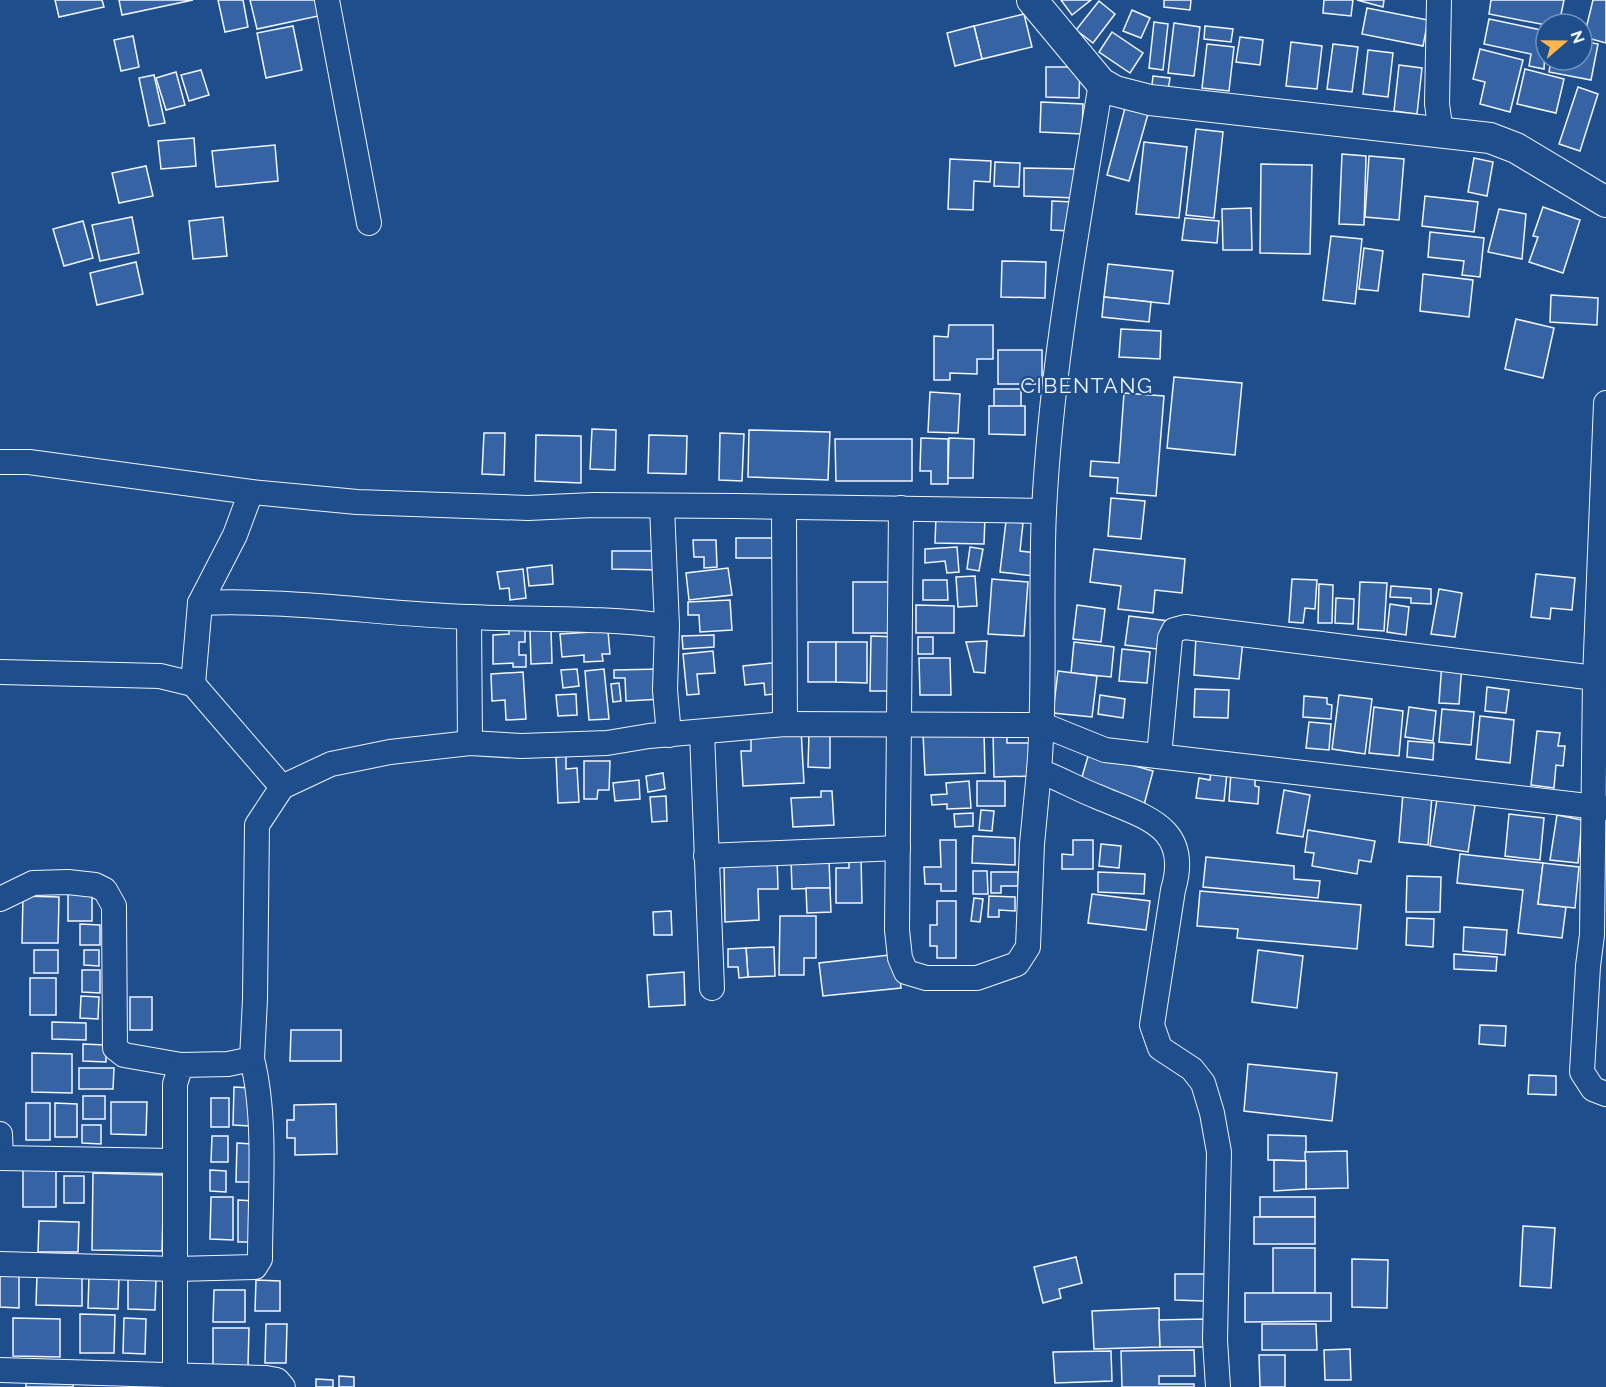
<svg xmlns="http://www.w3.org/2000/svg" width="1606" height="1387" viewBox="0 0 1606 1387" font-family="Raleway,sans-serif">
<style>
.building{fill:#3563a3;stroke:#f2f6ff;stroke-width:1.5}
.lines{fill:none;stroke-linecap:round;stroke-linejoin:round}
.minor-casing{stroke:#f2f6ff;stroke-width:26}
.tertiary-casing{stroke:#f2f6ff;stroke-width:32}
.minor{stroke:#1f4e8c;stroke-width:24}
.tertiary{stroke:#1f4e8c;stroke-width:30}
.labels{text-anchor:middle;stroke-width:4.5;stroke-linejoin:round;paint-order:stroke}
.quarter-label{font-size:21px;letter-spacing:1.5px;fill:#f2f6ff;stroke:#1f4e8c}
</style>
<rect width="100%" height="100%" fill="#1f4e8c"/>
<g class="building">
<polygon points="55,0 102,0 104,7 59,17"/>
<polygon points="119,0 193,0 122,15"/>
<polygon points="218,0 243,0 248,27 225,32"/>
<polygon points="250,0 320,0 323,15 257,29"/>
<polygon points="1061,0 1091,0 1072,15"/>
<polygon points="1164,0 1191,0 1190,10 1164,7"/>
<polygon points="1324,0 1353,0 1351,16 1323,13"/>
<polygon points="1357,0 1384,0 1383,7"/>
<polygon points="1491,0 1564,0 1559,24 1546,25 1489,14"/>
<polygon points="1593,0 1606,0 1606,43 1584,37"/>
<polygon points="1099,1 1115,14 1093,43 1076,30"/>
<polygon points="1367,8 1428,20 1423,46 1362,34"/>
<polygon points="1132,10 1150,18 1141,38 1123,31"/>
<polygon points="1024,14 1032,47 982,59 974,26"/>
<polygon points="1489,19 1546,31 1544,69 1529,66 1531,54 1484,44"/>
<polygon points="1154,22 1168,24 1163,70 1149,68"/>
<polygon points="1174,23 1200,27 1194,76 1168,73"/>
<polygon points="293,26 302,70 266,78 257,33"/>
<polygon points="974,26 982,59 955,66 947,33"/>
<polygon points="1205,26 1233,29 1231,42 1204,39"/>
<polygon points="1112,32 1143,53 1130,73 1099,52"/>
<polygon points="133,36 139,67 121,71 114,40"/>
<polygon points="1240,37 1263,40 1260,65 1236,62"/>
<polygon points="1582,41 1598,44 1591,80 1549,72 1551,60 1582,60"/>
<polygon points="1291,42 1322,46 1317,89 1286,86"/>
<polygon points="1207,44 1234,47 1229,91 1202,88"/>
<polygon points="1333,44 1358,47 1352,92 1327,89"/>
<polygon points="1480,49 1523,60 1510,112 1480,104 1485,82 1473,79"/>
<polygon points="1368,50 1393,53 1388,97 1363,94"/>
<polygon points="1399,65 1422,68 1417,114 1394,111"/>
<polygon points="1046,67 1080,67 1079,98 1046,97"/>
<polygon points="1525,69 1564,79 1556,113 1517,104"/>
<polygon points="201,70 209,95 189,101 181,75"/>
<polygon points="176,72 185,105 166,110 156,78"/>
<polygon points="154,75 165,123 149,126 139,78"/>
<polygon points="1153,76 1170,78 1167,96 1151,94"/>
<polygon points="1578,87 1598,94 1580,151 1559,144"/>
<polygon points="1041,102 1083,104 1082,134 1040,132"/>
<polygon points="1125,108 1148,114 1129,181 1107,175"/>
<polygon points="1196,129 1223,132 1214,218 1186,215"/>
<polygon points="194,138 196,166 161,169 158,141"/>
<polygon points="1144,142 1187,147 1179,218 1136,214"/>
<polygon points="275,145 278,181 216,187 212,151"/>
<polygon points="1342,154 1366,156 1364,225 1339,224"/>
<polygon points="1369,156 1404,159 1399,220 1365,217"/>
<polygon points="1474,158 1493,162 1487,196 1468,192"/>
<polygon points="950,159 991,161 990,182 974,181 973,210 948,209"/>
<polygon points="995,162 1020,163 1019,187 994,186"/>
<polygon points="1261,164 1312,165 1310,254 1260,253"/>
<polygon points="146,166 153,196 119,203 112,173"/>
<polygon points="1024,168 1077,169 1077,198 1024,196"/>
<polygon points="1425,196 1478,202 1474,232 1422,226"/>
<polygon points="1052,201 1072,202 1071,231 1051,230"/>
<polygon points="1543,207 1580,220 1563,273 1529,262 1538,237 1533,236"/>
<polygon points="1251,208 1252,250 1223,250 1222,209"/>
<polygon points="1499,209 1526,214 1522,259 1488,252"/>
<polygon points="132,217 139,253 100,261 92,225"/>
<polygon points="223,217 227,256 193,259 189,221"/>
<polygon points="1185,218 1219,221 1217,243 1182,240"/>
<polygon points="83,221 93,258 64,266 53,229"/>
<polygon points="1430,232 1484,238 1480,277 1462,275 1464,261 1428,257"/>
<polygon points="1331,236 1362,239 1355,304 1323,300"/>
<polygon points="1364,248 1383,251 1378,291 1359,289"/>
<polygon points="1002,261 1046,262 1045,298 1001,297"/>
<polygon points="136,262 143,294 97,305 90,273"/>
<polygon points="1108,264 1173,271 1169,304 1104,297"/>
<polygon points="1423,274 1473,280 1469,317 1420,311"/>
<polygon points="1551,295 1598,298 1597,325 1550,322"/>
<polygon points="1104,297 1151,302 1149,322 1102,317"/>
<polygon points="1516,319 1554,328 1543,378 1505,369"/>
<polygon points="949,325 993,325 993,359 977,359 977,374 950,373 950,380 934,380 934,336 948,337"/>
<polygon points="1121,329 1161,331 1160,359 1119,357"/>
<rect x="998" y="350" width="44" height="34"/>
<polygon points="1174,377 1242,383 1235,455 1167,448"/>
<polygon points="994,389 1021,389 1021,407 994,406"/>
<polygon points="930,392 960,394 958,433 928,432"/>
<polygon points="1124,393 1164,396 1156,496 1117,493 1118,478 1090,476 1091,461 1119,463"/>
<polygon points="989,406 1025,406 1025,435 989,434"/>
<polygon points="592,429 616,430 615,470 590,469"/>
<polygon points="749,430 830,432 828,480 748,477"/>
<polygon points="484,433 505,433 504,475 482,474"/>
<polygon points="720,433 744,434 742,481 719,480"/>
<polygon points="536,435 581,436 581,483 535,481"/>
<polygon points="649,435 687,436 686,474 648,473"/>
<polygon points="921,438 948,439 948,484 931,484 931,471 920,471"/>
<polygon points="949,438 974,439 973,478 948,478"/>
<polygon points="835,439 912,439 912,481 836,481"/>
<polygon points="1111,498 1145,501 1141,539 1108,536"/>
<polygon points="936,516 985,517 984,544 935,543"/>
<polygon points="1006,521 1023,523 1020,551 1037,553 1034,576 1000,572"/>
<polygon points="736,538 773,538 774,558 736,558"/>
<polygon points="693,540 716,540 717,567 704,568 704,557 694,557"/>
<polygon points="957,547 959,572 947,573 945,561 925,563 925,549"/>
<polygon points="970,547 983,549 979,571 967,569"/>
<polygon points="1094,549 1185,559 1182,593 1155,590 1153,613 1118,609 1121,586 1090,582"/>
<polygon points="612,551 659,551 660,570 612,569"/>
<polygon points="552,565 553,584 529,586 527,568"/>
<polygon points="728,568 732,595 689,600 686,573"/>
<polygon points="523,569 526,598 510,600 509,588 500,589 497,572"/>
<polygon points="1536,574 1575,578 1572,610 1551,608 1550,619 1531,617"/>
<polygon points="975,576 977,606 958,607 956,577"/>
<polygon points="992,579 1028,582 1024,636 988,634"/>
<polygon points="1292,579 1317,580 1315,609 1305,608 1303,623 1289,622"/>
<polygon points="923,580 947,580 948,600 923,600"/>
<rect x="853" y="582" width="43" height="51"/>
<polygon points="1360,582 1387,583 1384,631 1358,629"/>
<polygon points="1319,584 1333,585 1332,623 1318,623"/>
<polygon points="1391,586 1431,589 1431,604 1411,603 1411,598 1390,597"/>
<polygon points="1439,589 1462,593 1455,637 1431,634"/>
<polygon points="1336,598 1354,599 1353,624 1335,623"/>
<polygon points="730,600 732,630 700,632 699,615 688,615 688,602"/>
<polygon points="1390,604 1409,607 1406,635 1387,632"/>
<polygon points="916,605 954,606 954,633 916,633"/>
<polygon points="1077,605 1105,609 1101,642 1073,639"/>
<polygon points="1129,616 1169,621 1165,650 1125,645"/>
<polygon points="509,624 525,624 525,642 519,642 519,655 526,655 526,667 513,667 513,663 493,664 493,635 509,634"/>
<polygon points="551,629 552,663 531,664 530,630"/>
<polygon points="608,631 610,654 602,654 603,661 584,662 584,655 562,657 560,634"/>
<polygon points="714,635 714,647 683,649 682,636"/>
<polygon points="871,636 897,637 897,691 870,691"/>
<polygon points="1196,636 1243,640 1239,679 1194,675"/>
<rect x="918" y="637" width="15" height="17"/>
<polygon points="987,641 985,673 974,672 966,642"/>
<rect x="808" y="642" width="28" height="40"/>
<polygon points="836,642 867,642 867,683 836,682"/>
<polygon points="1074,642 1114,647 1111,677 1071,673"/>
<polygon points="1122,649 1150,652 1147,683 1119,681"/>
<polygon points="713,651 715,673 697,674 699,694 687,695 683,654"/>
<polygon points="919,658 950,658 951,695 920,695"/>
<polygon points="780,662 783,693 765,695 764,683 745,685 743,666"/>
<polygon points="1442,662 1462,664 1459,704 1439,703"/>
<polygon points="577,669 579,686 563,688 561,670"/>
<polygon points="604,669 609,719 589,720 585,671"/>
<polygon points="662,669 663,699 626,701 625,678 614,678 614,670"/>
<polygon points="1058,671 1097,676 1092,717 1053,713"/>
<polygon points="523,672 526,719 506,720 505,700 492,701 491,674"/>
<polygon points="619,683 621,701 613,702 611,684"/>
<polygon points="1487,687 1509,690 1506,713 1485,711"/>
<polygon points="1195,689 1229,690 1228,718 1194,717"/>
<polygon points="576,694 577,715 558,716 556,695"/>
<polygon points="1100,695 1125,699 1123,718 1098,714"/>
<polygon points="1339,695 1372,699 1365,754 1332,749"/>
<polygon points="1304,696 1327,698 1327,704 1332,705 1331,719 1303,717"/>
<polygon points="1374,707 1403,711 1399,756 1369,753"/>
<polygon points="1409,707 1436,711 1433,741 1405,737"/>
<polygon points="1442,709 1474,712 1471,745 1439,742"/>
<polygon points="1480,716 1514,720 1510,763 1476,759"/>
<polygon points="1309,722 1331,724 1329,750 1306,748"/>
<polygon points="801,729 804,783 743,786 741,751 751,751 751,731"/>
<polygon points="1007,731 1007,743 1031,743 1032,776 994,777 993,732"/>
<polygon points="1537,731 1560,733 1558,746 1565,746 1563,766 1556,765 1554,788 1531,785"/>
<polygon points="984,732 985,773 925,775 923,733"/>
<polygon points="809,733 830,734 830,768 808,767"/>
<polygon points="1408,741 1434,743 1433,760 1407,757"/>
<polygon points="1089,753 1153,771 1144,805 1079,787"/>
<polygon points="566,756 566,769 577,768 579,802 558,803 556,757"/>
<polygon points="584,761 610,761 609,790 598,790 597,799 584,799"/>
<polygon points="1211,771 1227,773 1224,801 1196,798 1199,778 1210,780"/>
<polygon points="1231,772 1255,774 1255,786 1259,787 1258,804 1229,801"/>
<polygon points="663,773 665,789 648,792 646,776"/>
<polygon points="639,780 640,799 615,801 613,783"/>
<polygon points="969,781 971,808 947,809 947,804 932,805 931,795 947,794 946,783"/>
<rect x="977" y="781" width="28" height="25"/>
<polygon points="1284,790 1310,795 1303,837 1277,833"/>
<polygon points="821,791 832,791 834,825 793,827 791,798 821,797"/>
<polygon points="1403,793 1432,796 1428,845 1399,842"/>
<polygon points="666,796 667,821 652,822 650,797"/>
<polygon points="1437,799 1475,805 1468,852 1430,846"/>
<polygon points="981,810 994,811 992,831 979,830"/>
<polygon points="973,813 973,826 955,827 954,814"/>
<polygon points="1509,814 1544,818 1540,860 1505,856"/>
<polygon points="1557,815 1582,820 1578,863 1550,860"/>
<polygon points="1308,830 1375,841 1371,862 1359,860 1357,874 1312,866 1314,853 1305,852"/>
<polygon points="973,836 1015,838 1015,865 972,863"/>
<polygon points="940,840 956,840 956,891 941,891 941,884 925,884 924,867 941,867"/>
<polygon points="1073,840 1093,840 1093,869 1062,869 1062,854 1073,855"/>
<polygon points="1101,844 1121,846 1119,868 1099,866"/>
<polygon points="1460,854 1543,863 1538,904 1566,907 1562,938 1518,933 1523,890 1457,883"/>
<polygon points="849,856 861,856 862,903 836,903 836,868 849,868"/>
<polygon points="777,857 778,889 758,889 759,920 725,922 724,859"/>
<polygon points="1206,857 1294,866 1294,879 1320,881 1318,898 1203,887"/>
<polygon points="829,858 830,888 792,889 791,859"/>
<polygon points="1543,863 1579,867 1575,908 1538,904"/>
<polygon points="973,871 987,871 988,894 973,894"/>
<polygon points="991,872 1018,872 1018,886 1001,886 1001,893 991,893"/>
<polygon points="1098,872 1145,874 1144,894 1098,892"/>
<polygon points="1407,876 1441,877 1440,912 1406,912"/>
<polygon points="806,888 830,888 831,912 807,913"/>
<polygon points="1200,891 1361,905 1357,949 1237,938 1238,929 1197,926"/>
<polygon points="68,892 92,893 92,921 68,921"/>
<polygon points="1092,894 1150,901 1146,930 1088,923"/>
<polygon points="23,896 59,897 58,943 22,943"/>
<polygon points="989,896 1015,897 1015,911 999,910 999,917 988,917"/>
<polygon points="974,898 983,899 980,922 971,921"/>
<polygon points="937,901 956,901 956,958 937,958 937,946 930,946 930,925 937,925"/>
<polygon points="671,911 672,935 654,935 653,912"/>
<polygon points="780,916 816,916 816,958 804,958 804,975 779,975"/>
<polygon points="1407,918 1434,919 1433,947 1406,945"/>
<polygon points="80,924 100,925 100,945 80,945"/>
<polygon points="1464,927 1507,930 1505,955 1463,951"/>
<polygon points="774,947 775,976 748,977 746,948"/>
<polygon points="746,948 748,977 739,978 738,967 728,967 728,949"/>
<rect x="34" y="950" width="24" height="23"/>
<polygon points="84,950 99,950 99,966 84,965"/>
<polygon points="1258,950 1303,956 1297,1008 1252,1002"/>
<polygon points="898,954 901,988 823,996 819,963"/>
<polygon points="1454,954 1497,957 1496,971 1454,969"/>
<polygon points="82,970 100,970 100,993 82,992"/>
<polygon points="684,972 685,1005 649,1007 647,975"/>
<rect x="30" y="978" width="26" height="37"/>
<polygon points="81,996 99,997 98,1019 80,1018"/>
<rect x="130" y="997" width="22" height="33"/>
<polygon points="52,1022 86,1023 86,1040 52,1039"/>
<polygon points="1480,1025 1506,1026 1505,1046 1479,1044"/>
<polygon points="291,1030 341,1030 341,1061 290,1061"/>
<polygon points="83,1044 106,1045 106,1062 83,1061"/>
<polygon points="32,1053 72,1054 72,1093 32,1092"/>
<polygon points="1248,1064 1337,1073 1332,1121 1244,1111"/>
<polygon points="79,1068 114,1068 113,1089 79,1089"/>
<polygon points="1529,1075 1556,1076 1556,1095 1528,1094"/>
<polygon points="234,1087 251,1088 250,1126 233,1125"/>
<rect x="83" y="1096" width="22" height="23"/>
<rect x="211" y="1098" width="18" height="29"/>
<polygon points="111,1102 147,1102 146,1135 111,1134"/>
<rect x="26" y="1103" width="24" height="37"/>
<polygon points="55,1103 77,1104 77,1137 55,1137"/>
<polygon points="336,1104 337,1154 295,1155 295,1138 287,1138 287,1120 294,1120 294,1105"/>
<polygon points="82,1125 101,1125 101,1144 82,1143"/>
<polygon points="1268,1135 1306,1136 1306,1161 1268,1160"/>
<polygon points="212,1136 228,1136 228,1162 211,1162"/>
<polygon points="237,1143 252,1144 251,1182 236,1182"/>
<polygon points="1347,1151 1348,1188 1306,1189 1305,1152"/>
<polygon points="1274,1160 1306,1161 1306,1189 1274,1191"/>
<rect x="23" y="1168" width="33" height="39"/>
<polygon points="210,1170 226,1171 226,1192 210,1191"/>
<polygon points="93,1173 164,1175 162,1251 92,1250"/>
<rect x="64" y="1176" width="20" height="27"/>
<polygon points="211,1197 233,1197 233,1240 210,1239"/>
<rect x="1260" y="1197" width="55" height="20"/>
<polygon points="238,1200 255,1201 254,1242 238,1242"/>
<rect x="1254" y="1217" width="61" height="27"/>
<polygon points="39,1221 79,1222 78,1252 38,1252"/>
<polygon points="1523,1226 1555,1228 1551,1288 1520,1286"/>
<rect x="1273" y="1248" width="42" height="45"/>
<polygon points="1076,1257 1082,1283 1059,1289 1061,1298 1043,1303 1034,1267"/>
<polygon points="1352,1259 1388,1260 1387,1308 1352,1307"/>
<polygon points="0,1274 19,1274 19,1308 0,1307"/>
<polygon points="1175,1274 1205,1274 1204,1301 1175,1300"/>
<polygon points="37,1275 82,1276 82,1306 36,1305"/>
<polygon points="89,1275 119,1276 118,1309 88,1308"/>
<polygon points="128,1278 156,1279 155,1310 128,1309"/>
<polygon points="256,1280 280,1281 280,1311 255,1311"/>
<polygon points="214,1290 245,1290 245,1322 213,1322"/>
<polygon points="1245,1293 1331,1293 1331,1321 1245,1322"/>
<polygon points="1159,1308 1160,1347 1094,1349 1092,1311"/>
<polygon points="80,1314 115,1315 114,1353 80,1353"/>
<polygon points="13,1318 60,1319 60,1357 13,1356"/>
<polygon points="124,1318 146,1319 145,1354 123,1353"/>
<polygon points="1206,1319 1206,1347 1160,1347 1159,1320"/>
<polygon points="266,1324 287,1324 286,1363 265,1363"/>
<polygon points="1262,1324 1316,1324 1317,1350 1262,1350"/>
<polygon points="213,1328 249,1328 248,1366 213,1365"/>
<polygon points="1350,1349 1351,1380 1325,1380 1324,1350"/>
<polygon points="1194,1350 1195,1376 1159,1376 1159,1384 1194,1384 1194,1387 1122,1387 1121,1351"/>
<polygon points="1111,1351 1112,1381 1055,1383 1053,1352"/>
<polygon points="1259,1355 1285,1355 1285,1387 1260,1387"/>
<polygon points="339,1376 354,1377 354,1387 339,1387"/>
<polygon points="316,1379 333,1380 333,1387 316,1387"/>
<rect x="26" y="1381" width="47" height="6"/>
</g>
<g class="lines">
<g class="minor-casing">
<g id="minor">
<polyline points="327,0 369,223"/>
<polyline points="1439,0 1437,104 1441,133"/>
<path d="M1101,83C1078,225 1051,368 1044,511C1040,598 1046,684 1039,771C1059,778 1077,789 1098,797C1144,817 1192,826 1173,890L1152,1025L1160,1048L1192,1069L1203,1083L1212,1113L1219,1152L1215,1340L1218,1387"/>
<polyline points="1606,403 1595,678 1592,935 1588,966 1582,1072 1593,1089 1606,1094"/>
<polyline points="0,462 29,462 251,492 357,502 528,508 593,505 736,506 1044,511"/>
<polyline points="662,507 667,626"/>
<polyline points="784,508 785,724"/>
<polyline points="901,508 897,930 900,958 906,972 926,978 977,978 1017,964 1028,947 1032,844 1039,771"/>
<path d="M200,603C290,599 380,614 470,617C536,620 601,617 667,626L665,690L669,735"/>
<polyline points="469,617 470,743"/>
<polyline points="0,672 160,676 193,684 282,787"/>
<polyline points="193,684 200,603 235,535 251,492"/>
<polyline points="702,732 712,988"/>
<polyline points="1159,756 1170,638 1174,630 1185,627 1595,678"/>
<polyline points="706,856 898,848"/>
<polyline points="0,899 33,883 68,882 95,885 105,890 114,906 115,1048 124,1055 181,1065"/>
<polyline points="0,1134 1,1158"/>
<polyline points="0,1158 174,1161"/>
<path d="M0,1264L175,1269L255,1267L260,1259C260,1197 267,1118 252,1059"/>
<polyline points="0,1370 266,1378 277,1380 283,1387"/>
<polyline points="175,1387 175,1084 181,1065 228,1064 252,1059 255,999 257,825 282,787 331,764 390,752 470,743 521,746 607,743 649,736 785,724 1043,725 1105,750 1606,808"/>
</g>
</g>
<g class="tertiary-casing">
<polyline id="tertiary" points="1032,0 1101,83 1115,91 1150,100 1490,138 1516,148 1606,202"/>
</g>
<use href="#minor" class="minor"/>
<use href="#tertiary" class="tertiary"/>
</g>
<g class="labels">
<g class="quarter-label">
<text x="1087" y="393">CIBENTANG</text>
</g>
</g>
<g transform="translate(1564 42) rotate(70)"><circle r="28" fill="#1f4e8c" stroke="#7391ba" stroke-width="1.5"/>
<path d="M0-4.5L10 22L0 15L-10 22Z" fill="#ffb74d"/>
<text y="-9" font-size="16" font-weight="bold" text-anchor="middle" fill="#f2f6ff">N</text>
</g>
</svg>
